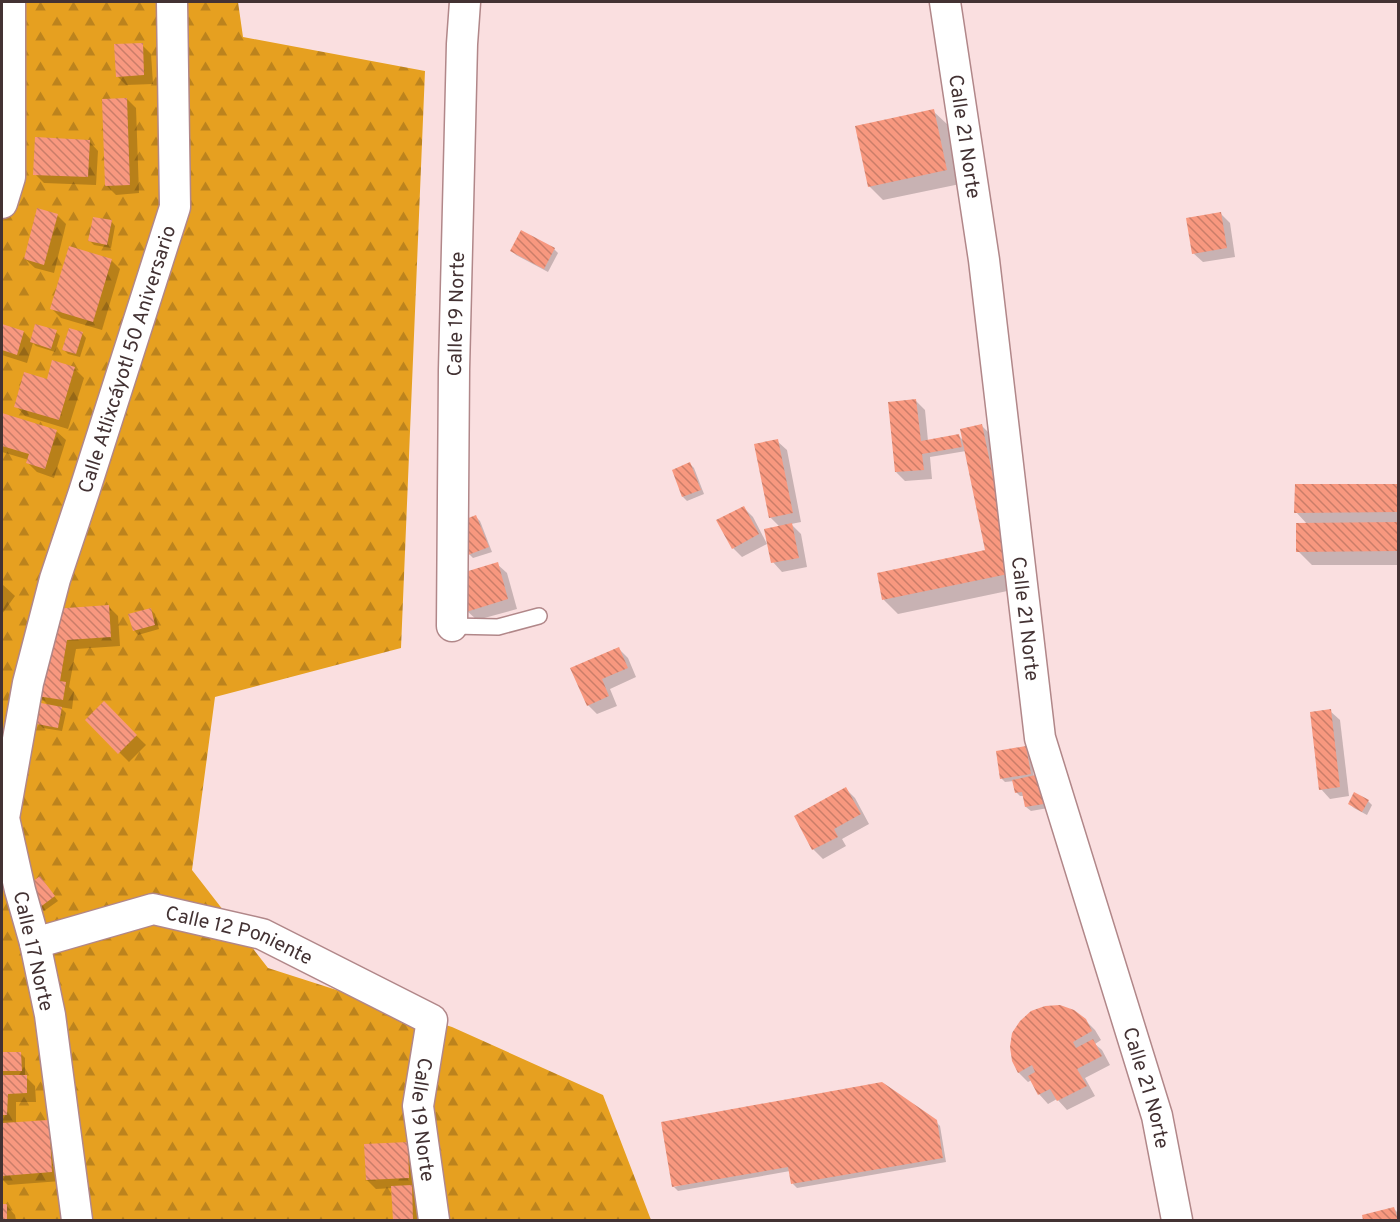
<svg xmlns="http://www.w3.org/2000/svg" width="1400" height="1222" viewBox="0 0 1400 1222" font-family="Overpass,sans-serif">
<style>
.forest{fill:url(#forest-firs)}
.shadow{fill:#0003}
.building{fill:url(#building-back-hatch)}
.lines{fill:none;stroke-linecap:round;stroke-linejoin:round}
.lane-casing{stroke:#b18789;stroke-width:18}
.street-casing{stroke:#b18789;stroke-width:33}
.lane{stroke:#fff;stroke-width:15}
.street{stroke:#fff;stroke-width:30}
.labels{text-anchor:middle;stroke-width:4.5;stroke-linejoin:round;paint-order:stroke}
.street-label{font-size:20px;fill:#433233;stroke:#fff}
</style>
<defs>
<pattern id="forest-firs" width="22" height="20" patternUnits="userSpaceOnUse" patternTransform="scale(1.5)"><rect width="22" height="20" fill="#e6a020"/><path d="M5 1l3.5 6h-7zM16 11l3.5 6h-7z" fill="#bc831d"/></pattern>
<pattern id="building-back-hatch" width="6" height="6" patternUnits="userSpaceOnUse" patternTransform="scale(1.5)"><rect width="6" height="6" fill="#f8987f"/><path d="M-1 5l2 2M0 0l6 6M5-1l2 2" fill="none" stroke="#ca7d69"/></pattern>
</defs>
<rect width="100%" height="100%" fill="#fadfe0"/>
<polygon class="forest" points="2,2 238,2 243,37 425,71 401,648 215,697 192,870 268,968 452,1027 603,1095 651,1220 2,1220"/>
<g class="shadow">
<polygon points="142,45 151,54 153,84 126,85 117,76"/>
<polygon points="127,99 136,108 139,193 116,195 106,185"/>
<polygon points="933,111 948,125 960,184 883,200 869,186"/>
<polygon points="89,141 98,151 96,185 44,183 35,174"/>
<polygon points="1221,214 1230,223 1235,257 1203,262 1193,253"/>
<polygon points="57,215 66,224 54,273 35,268 25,259"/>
<polygon points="111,221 115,226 111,248 94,245 90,241"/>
<polygon points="554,249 558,253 548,272 516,255 512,251"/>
<polygon points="111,260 120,269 102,330 61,318 51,308"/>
<polygon points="2,326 24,332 32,341 56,332 60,336 55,352 36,346 33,343 27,363 2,355"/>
<polygon points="82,333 86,338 80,357 68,354 64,350"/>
<polygon points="53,362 75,369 84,378 68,429 25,416 16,406 48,380"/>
<polygon points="916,401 925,410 928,441 959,436 964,441 982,426 996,440 1026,587 898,614 884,600 879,574 987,551 966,451 930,457 932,479 905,481 896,472"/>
<polygon points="2,414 56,431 66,440 54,478 37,472 28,463 29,460 2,452"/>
<polygon points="777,441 787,450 801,522 791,524 801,534 807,567 782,572 773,562 780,527 770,517"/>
<polygon points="690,464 694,468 704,494 687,501 683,497 673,471"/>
<polygon points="1398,485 1398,565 1312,565 1298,551 1308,525 1296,512 1296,486"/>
<polygon points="744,508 753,517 767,544 742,557 733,548"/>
<polygon points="476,517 480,521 492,552 473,558 469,554"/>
<polygon points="497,564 507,573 517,609 477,620 467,611"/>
<polygon points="2,584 15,596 2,614"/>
<polygon points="109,607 118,616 120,646 76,649 69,687 74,692 72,709 60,707 66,713 62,731 43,728 39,724 49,706 38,695 54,610"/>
<polygon points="151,610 155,614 159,629 138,635 134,630"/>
<polygon points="619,649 628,658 636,677 610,689 617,706 597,714 588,705 572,668"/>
<polygon points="104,704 146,745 129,762 87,720"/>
<polygon points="1330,711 1340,720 1349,796 1330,799 1321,789"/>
<polygon points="1026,748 1030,752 1034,777 1054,807 1031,811 1026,807 1024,796 1020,796 1016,792 1014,781 1005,782 1001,778"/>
<polygon points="846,789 855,798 869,824 842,839 846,846 823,859 813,849 796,817"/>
<polygon points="1368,801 1372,805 1367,815 1354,808 1350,804"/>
<polygon points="44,883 58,901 44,911 40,907"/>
<polygon points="1085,1020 1095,1030 1101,1040 1095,1044 1102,1050 1110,1065 1085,1078 1095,1096 1067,1110 1057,1099 1048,1104 1039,1094 1032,1080 1028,1082 1019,1073 1013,1061"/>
<polygon points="2,1054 21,1054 25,1058 25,1076 35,1086 36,1102 16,1102 16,1124 48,1121 57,1131 61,1181 8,1185 2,1179"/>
<polygon points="936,1122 940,1126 946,1162 797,1188 793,1184 790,1171 678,1191 674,1187"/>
<polygon points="407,1143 416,1152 418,1187 413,1188 416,1190 417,1220 395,1220 393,1188 376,1189 367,1180"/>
<polygon points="2,1205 6,1205 15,1215 16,1220 2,1220"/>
<polygon points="1394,1209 1398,1213 1398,1220 1365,1220 1364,1216"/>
</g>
<g class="building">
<polygon points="143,43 144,75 116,77 114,44"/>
<polygon points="127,98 130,185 105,186 102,99"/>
<polygon points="934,109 947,170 868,187 855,126"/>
<polygon points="35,137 90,140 88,177 33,175"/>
<polygon points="37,208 58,214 44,265 24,259"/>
<polygon points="1221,212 1227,248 1192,254 1186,218"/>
<polygon points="93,217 112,220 107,245 88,241"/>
<polygon points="521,230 555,248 544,269 510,251"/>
<polygon points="69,246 112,259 93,322 50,309"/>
<polygon points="2,324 24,331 17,355 2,350"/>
<polygon points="35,324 57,330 51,349 30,342"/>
<polygon points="69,328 83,332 76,354 62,350"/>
<polygon points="52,360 75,367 59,420 14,407 24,372 47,379"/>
<polygon points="916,399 921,441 959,434 962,447 922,454 924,470 895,472 888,402"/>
<polygon points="2,413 57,430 45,469 26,463 29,454 2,446"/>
<polygon points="982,424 1013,573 882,600 877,573 985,550 960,429"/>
<polygon points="778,439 793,513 769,518 754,444"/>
<polygon points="690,462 701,490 682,497 672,470"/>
<polygon points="1295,484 1398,484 1398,512 1294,513"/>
<polygon points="744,506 759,534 732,549 716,520"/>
<polygon points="476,515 489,547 468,555 456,523"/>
<polygon points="1398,522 1398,551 1296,552 1296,523"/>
<polygon points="792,523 799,558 771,563 764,529"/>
<polygon points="498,562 508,599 466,612 455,575"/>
<polygon points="109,605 111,637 67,640 60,681 66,682 63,700 37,696 52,609"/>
<polygon points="151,608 155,625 133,631 128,614"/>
<polygon points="619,647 628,668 602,679 609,696 587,706 570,668"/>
<polygon points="104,701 137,735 118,754 85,720"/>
<polygon points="41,703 62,707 58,728 37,724"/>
<polygon points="1331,709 1340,787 1319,790 1310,712"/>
<polygon points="1026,746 1031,774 1000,779 996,751"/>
<polygon points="1045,773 1050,803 1025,807 1022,792 1015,793 1012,780"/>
<polygon points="846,787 861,814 834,829 838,837 812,850 794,816"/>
<polygon points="1354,792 1369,800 1362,812 1348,804"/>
<polygon points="40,876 55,896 39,908 24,888"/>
<polygon points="1060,1005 1074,1010 1086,1019 1092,1031 1073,1042 1076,1048 1093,1039 1102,1056 1077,1069 1087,1086 1057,1101 1050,1089 1038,1095 1028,1076 1035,1072 1032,1065 1018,1073 1012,1061 1010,1047 1012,1033 1020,1021 1031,1011 1045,1006"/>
<polygon points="2,1052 21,1052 22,1071 2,1071"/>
<polygon points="2,1075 27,1075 27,1093 8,1094 7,1115 2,1115"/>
<polygon points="882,1082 937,1120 943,1158 791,1184 788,1167 672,1187 661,1122"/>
<polygon points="49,1120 52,1172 2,1176 2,1123"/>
<polygon points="408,1142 409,1178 366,1180 364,1144"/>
<polygon points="412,1185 413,1220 393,1220 391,1186"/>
<rect x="2" y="1204" width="5" height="16"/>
<polygon points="1394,1207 1398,1220 1363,1220 1362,1215"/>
</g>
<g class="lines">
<g class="lane-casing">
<polyline id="lane" points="452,626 498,627 539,616"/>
</g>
<g class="street-casing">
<g id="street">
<path id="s1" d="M945,2L984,260L1040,738L1157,1116L1177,1220"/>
<polyline points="2,203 10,177 10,2"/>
<path id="s2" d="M452,626L454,370L462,44L465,2"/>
<path id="s3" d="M35,943L153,909L262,934L432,1020L418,1106L434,1220"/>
<path id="s4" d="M77,1220L50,1015L35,943L20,890L4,818L28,683L55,579L84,492L175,207L172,2"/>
</g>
</g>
<use href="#lane" class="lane"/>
<use href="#street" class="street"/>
</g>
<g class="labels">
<g class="street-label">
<text dy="7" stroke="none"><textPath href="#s1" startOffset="136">Calle 21 Norte</textPath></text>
<text dy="7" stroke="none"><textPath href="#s2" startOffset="312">Calle 19 Norte</textPath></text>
<text dy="7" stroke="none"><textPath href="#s4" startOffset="885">Calle Atlixcáyotl 50 Aniversario</textPath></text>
<text dy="7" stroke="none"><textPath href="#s1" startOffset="622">Calle 21 Norte</textPath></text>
<text dy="7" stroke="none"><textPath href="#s3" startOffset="213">Calle 12 Poniente</textPath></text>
<text transform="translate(34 951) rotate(77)" y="7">Calle 17 Norte</text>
<text dy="7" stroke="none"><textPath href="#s1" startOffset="1108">Calle 21 Norte</textPath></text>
<text dy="7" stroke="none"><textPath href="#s3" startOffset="526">Calle 19 Norte</textPath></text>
</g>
</g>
<rect width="1400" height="1222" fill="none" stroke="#433233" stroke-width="6"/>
</svg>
